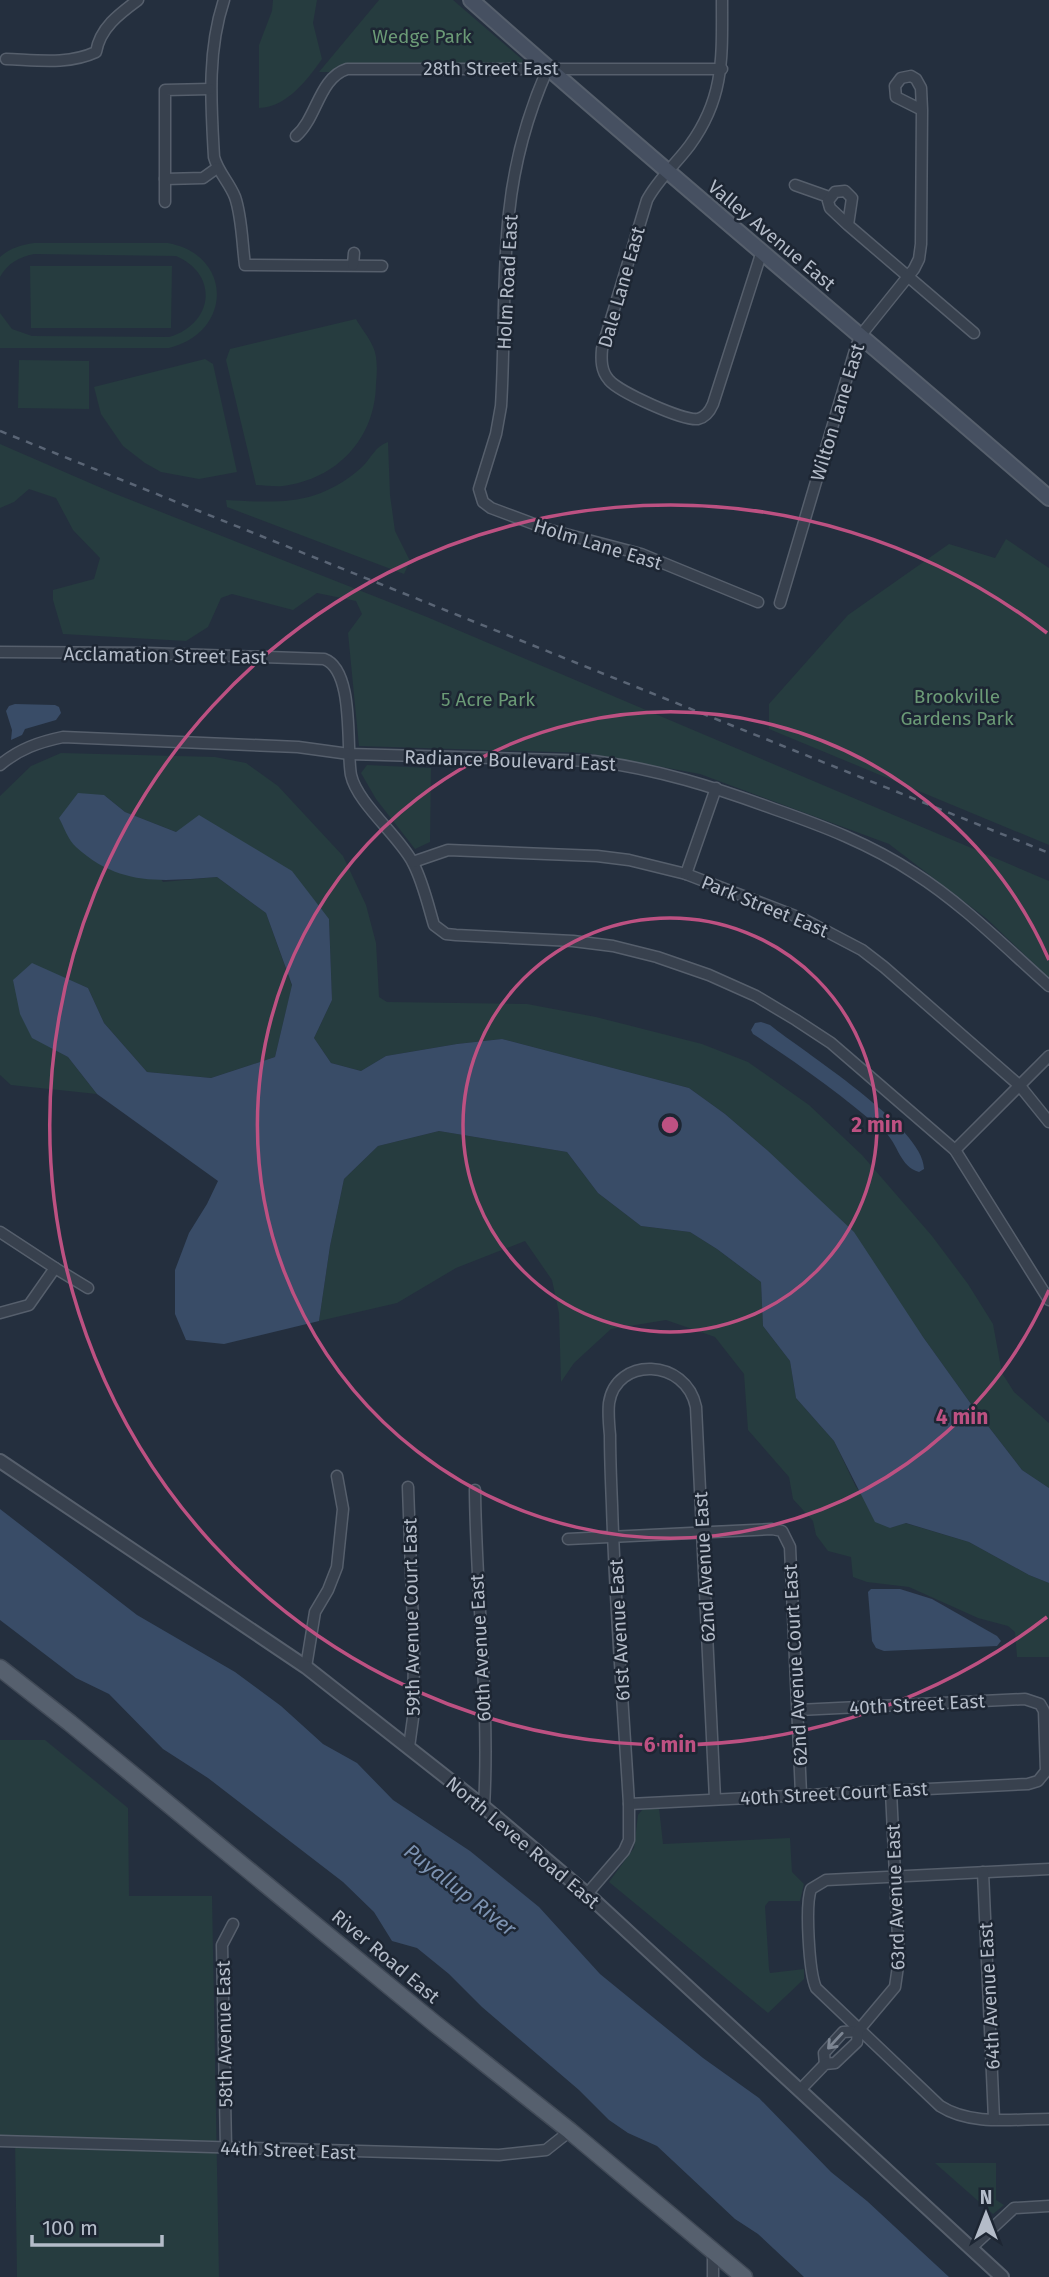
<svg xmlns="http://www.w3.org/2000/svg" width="1049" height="2277" viewBox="0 0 1049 2277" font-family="'Fira Sans',sans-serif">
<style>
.green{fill:#263c3f}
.water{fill:#394c67}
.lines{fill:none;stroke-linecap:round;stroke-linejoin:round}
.minor-casing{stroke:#565f6c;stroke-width:13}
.tertiary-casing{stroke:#565f6c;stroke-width:16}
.secondary-casing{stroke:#565f6c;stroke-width:18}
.primary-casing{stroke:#414a57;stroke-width:19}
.minor{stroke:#38414e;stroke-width:10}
.tertiary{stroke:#38414e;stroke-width:12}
.secondary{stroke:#465061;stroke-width:14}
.primary{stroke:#56606e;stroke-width:16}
.rail{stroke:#5a6575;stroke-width:2.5;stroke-dasharray:7 7;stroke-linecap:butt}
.oneway{stroke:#7c8592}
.ring{fill:none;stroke:#bd5182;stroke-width:3.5}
.labels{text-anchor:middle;stroke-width:5;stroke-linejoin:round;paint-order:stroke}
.park-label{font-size:19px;fill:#6b9a76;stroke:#1d2633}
.street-label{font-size:19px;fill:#b4bcc9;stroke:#1d2633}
.water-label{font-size:21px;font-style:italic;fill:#7c92b1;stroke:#1d2633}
.centre{fill:#bd5182;stroke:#1d2633;stroke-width:3.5}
.ring-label{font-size:21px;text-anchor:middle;font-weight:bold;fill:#bd5182;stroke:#1d2633;stroke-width:5;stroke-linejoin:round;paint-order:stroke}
</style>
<rect width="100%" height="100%" fill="#242f3e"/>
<g class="green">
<path d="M273,0H317L313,23L322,59C307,80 287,107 259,108V45L272,11Z"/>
<polygon points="379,0 453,0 539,74 319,72"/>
<path d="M34,243H168C233,255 233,332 169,348H0V313L12,329L32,336L169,337C213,324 220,275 176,256L34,254C19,257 8,263 0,277V257C10,248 21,245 34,243Z"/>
<polygon points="30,266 172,266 171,328 31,328"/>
<path d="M356,319C361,328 369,337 373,347C378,357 377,373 376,384C375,439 337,479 283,486C274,487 265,485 256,485L226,360L230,349Z"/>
<polygon points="205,359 213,364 237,472 199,479 161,472 145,463 123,446 101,414 94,387"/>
<polygon points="19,360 89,361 89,409 18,408"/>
<path d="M388,442L390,495L395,531L410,561L404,574L227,507L226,500C280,503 317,506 361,468C371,459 375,446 388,442Z"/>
<polygon points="0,444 113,493 427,617 1049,881 1049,978 987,919 889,844 700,774 587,753 359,746 348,633 362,614 356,601 317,593 293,610 232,594 221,598 208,627 186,641 63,634 53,600 53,590 94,579 100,558 73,530 56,498 29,489 14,502 0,508"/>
<polygon points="1006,539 1049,568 1049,845 769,729 769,704 848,615 949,544 995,558"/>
<polygon points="61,753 215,757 246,763 278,786 343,856 366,905 376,943 379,997 387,1002 527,1004 596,1017 702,1044 748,1062 809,1105 862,1155 932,1236 968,1284 993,1324 1002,1373 1014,1392 1049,1423 1049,1488 1022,1470 971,1404 923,1337 767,1150 725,1114 689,1088 502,1039 457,1044 386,1056 361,1071 331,1063 314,1038 332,1000 329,919 176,832 125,812 104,795 163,882 217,877 266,913 292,986 275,1057 211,1078 147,1072 104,1023 88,988 32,964 32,1037 68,1057 97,1094 11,1085 0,1075 0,796 31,766"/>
<polygon points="367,765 431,768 430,842 415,849 376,799 361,773"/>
<polygon points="439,1131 567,1152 598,1193 641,1226 690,1232 717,1249 761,1282 763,1326 790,1361 796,1398 834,1441 856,1487 890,1528 905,1523 969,1542 1029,1575 1049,1583 1049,1657 1017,1657 1015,1632 1008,1626 978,1618 909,1587 867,1582 853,1577 851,1557 828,1551 816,1535 813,1521 793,1499 789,1477 748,1430 744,1374 715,1337 666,1320 611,1329 574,1363 561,1382 559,1313 552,1280 525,1241 456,1268 397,1303 319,1321 330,1246 344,1179 378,1146"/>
<polygon points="0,1740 45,1740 128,1808 129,1896 212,1896 219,2277 17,2277 15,2137 0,2136"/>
<polygon points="659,1808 663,1844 790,1838 792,1872 804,1884 800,1901 769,1901 765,1906 769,1969 770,1973 804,1969 804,1979 768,2013 609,1882 634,1848 638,1815 643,1809"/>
<polygon points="935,2163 996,2163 996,2200 1004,2205 993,2214"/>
</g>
<g class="water">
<polygon points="15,704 55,705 59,707 61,713 56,720 25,729 22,735 11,740 12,730 6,711 9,706"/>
<path d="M78,793L104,795L125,812L176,832L199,815L292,871L329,919L332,1000L314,1038L331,1063L361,1071L386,1056L457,1044L502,1039L689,1088L725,1114L767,1150L854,1232L923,1337L971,1404L1022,1470L1049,1488V1583L1029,1575L969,1542L906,1523L890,1528L875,1522L834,1441L796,1398L790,1361L763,1326L761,1282L717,1249L690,1232L641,1226L598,1193L567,1152L439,1131L378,1146L344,1179L330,1246L319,1321L224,1344L186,1340L175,1314V1270L189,1233L207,1204L218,1181L97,1094L68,1057L32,1038L20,1014L13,980L32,963L88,988L104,1023L147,1072L211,1078L275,1057L292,985L266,913L217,877C162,881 120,887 76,847C68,840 64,827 59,818Z"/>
<path d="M761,1022L770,1025C802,1051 925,1128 924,1169L919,1172C900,1167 898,1144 885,1132C843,1096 799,1064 753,1034L751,1030L755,1023Z"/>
<polygon points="0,1509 137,1615 235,1672 281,1706 323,1744 357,1763 393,1800 470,1851 539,1907 600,1974 703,2058 759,2098 831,2172 867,2201 949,2277 804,2277 758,2234 735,2219 657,2146 628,2133 609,2120 579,2090 482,2007 449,1974 417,1948 392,1941 374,1912 343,1882 208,1778 163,1749 109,1694 76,1678 0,1620"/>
<polygon points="871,1589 900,1589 932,1599 997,1636 1001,1641 997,1646 884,1651 876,1648 872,1641 868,1592"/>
</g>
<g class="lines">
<g class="minor-casing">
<g id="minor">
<path d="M224,0C207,51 211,104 214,157C218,172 229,182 235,197C242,217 242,243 245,265L382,266"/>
<path d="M722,0C722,56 725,97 690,145C676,164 658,179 647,200L602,349C601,360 601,371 609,380C619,392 683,421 698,419C706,417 710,411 713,404L762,251"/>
<path d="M6,59C36,60 68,65 96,52C100,28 119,14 138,0"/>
<path d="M548,68C528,113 514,164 509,213C502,277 505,342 501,406L496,434L479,489L483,502L491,508L550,530L641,554L758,602"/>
<path d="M296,136C317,118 319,78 347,69H722"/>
<polyline points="165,179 203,178 217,168"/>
<polyline points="795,185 829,197"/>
<polyline points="165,202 165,90 210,89"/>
<polyline points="848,225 852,198 845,191 835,192 828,201 830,208 848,225 974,333"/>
<polyline points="353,265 354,253"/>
<polyline points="780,603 856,347 861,335 914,269 919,259 921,244 922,110 921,88 916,79 911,76 901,78 895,86 896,97 922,110"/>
<path d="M0,652L147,653L324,659C355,670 346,749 351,775C357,803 400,837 413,863C423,882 428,905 434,925L446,934L456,935L573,941L613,946L657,957L709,975L756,996L796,1020L831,1043L955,1150L1049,1300"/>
<path d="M0,765C19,749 39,742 63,737L298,747L349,754L594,761C657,769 714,787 774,809C823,826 870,844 914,873C963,904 1005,947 1049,986"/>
<polyline points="413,862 448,850 597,856 629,860 686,874 803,919 862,950 884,967 1020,1086 1049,1122"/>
<polyline points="686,874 716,788"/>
<polyline points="955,1150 1049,1056"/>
<polyline points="0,1232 55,1268 29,1305 0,1313"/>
<polyline points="55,1268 88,1288"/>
<polyline points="408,1487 414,1654 413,1718 409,1747"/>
<path d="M475,1490C476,1595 490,1702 484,1807"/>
<polyline points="568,1539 772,1529 782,1531 790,1547 801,1794"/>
<polyline points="306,1667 315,1612 328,1590 337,1567 343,1509 337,1476"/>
<polyline points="629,1804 1028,1784 1038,1781 1046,1771 1044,1711 1040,1704 1025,1699 798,1710"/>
<path d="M1049,1869L826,1880L811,1889C805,1905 809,1972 816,1988L940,2106C971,2126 1014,2119 1049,2119"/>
<polyline points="983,1872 994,2119"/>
<path d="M587,1894L624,1851L629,1840V1804C623,1704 615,1605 612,1505C611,1482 610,1458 610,1435C609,1425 608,1413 609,1403C616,1356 686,1358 696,1407L715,1799"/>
<polyline points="825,2064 824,2053 843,2032 858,2031"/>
<polyline points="800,2090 825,2064 835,2063 857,2042 858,2031 895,1987 899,1959 891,1791"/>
<polyline points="0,2141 499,2155 546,2150 570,2131"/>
<polyline points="226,2148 222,1945 233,1924"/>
<polyline points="971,2248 1014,2208 1049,2206"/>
<polyline points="713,2277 713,2251"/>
</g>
</g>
<g class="tertiary-casing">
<polyline id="tertiary" points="0,1461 306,1667 484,1807 587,1894 1002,2277"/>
</g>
<g class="secondary-casing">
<path id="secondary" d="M471,0C661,169 857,331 1049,498"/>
</g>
<g class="primary-casing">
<polyline id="primary" points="0,1668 70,1723 434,2023 570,2131 744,2277"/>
</g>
<use href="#minor" class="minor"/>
<use href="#tertiary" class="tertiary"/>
<use href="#secondary" class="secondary"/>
<use href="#primary" class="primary"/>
<polyline class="rail" points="0,431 1049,853"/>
</g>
<defs><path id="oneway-shaft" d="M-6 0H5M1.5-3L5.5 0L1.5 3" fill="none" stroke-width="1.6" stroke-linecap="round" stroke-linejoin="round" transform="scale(1.75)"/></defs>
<use class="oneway" href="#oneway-shaft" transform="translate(835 2041) rotate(133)"/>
<g class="ring">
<circle cx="670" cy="1125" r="207"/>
<path d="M1049 1290A413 413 0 1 1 1049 960"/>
<path d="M1047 1617A620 620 0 1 1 1047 633"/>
</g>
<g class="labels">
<g class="park-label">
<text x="422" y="43">Wedge Park</text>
<text x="957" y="703">Brookville<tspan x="957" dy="22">Gardens Park</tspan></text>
<text x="488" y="706">5 Acre Park</text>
</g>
<g class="street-label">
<text x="491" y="75">28th Street East</text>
<text transform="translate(772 235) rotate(40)" y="7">Valley Avenue East</text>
<text transform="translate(507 282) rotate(-87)" y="7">Holm Road East</text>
<text transform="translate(621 287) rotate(-74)" y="7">Dale Lane East</text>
<text transform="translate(837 412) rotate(-73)" y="7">Wilton Lane East</text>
<text transform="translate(598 544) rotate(17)" y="7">Holm Lane East</text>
<text transform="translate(165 655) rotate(1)" y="7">Acclamation Street East</text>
<text transform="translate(510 760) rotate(2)" y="7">Radiance Boulevard East</text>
<text transform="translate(765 906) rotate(22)" y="7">Park Street East</text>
<text transform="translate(704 1567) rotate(-93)" y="7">62nd Avenue East</text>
<text transform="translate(411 1617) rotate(-91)" y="7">59th Avenue Court East</text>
<text transform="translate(619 1630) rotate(-93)" y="7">61st Avenue East</text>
<text transform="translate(480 1648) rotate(-93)" y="7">60th Avenue East</text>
<text transform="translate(795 1665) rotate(-93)" y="7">62nd Avenue Court East</text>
<text transform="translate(917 1704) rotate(-3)" y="7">40th Street East</text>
<text transform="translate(834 1793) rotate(-3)" y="7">40th Street Court East</text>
<text transform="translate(523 1842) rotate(40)" y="7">North Levee Road East</text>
<text transform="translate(895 1897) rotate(-92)" y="7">63rd Avenue East</text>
<text transform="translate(386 1956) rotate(40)" y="7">River Road East</text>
<text transform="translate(989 1996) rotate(-93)" y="7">64th Avenue East</text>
<text transform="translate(224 2034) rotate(-91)" y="7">58th Avenue East</text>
<text transform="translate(288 2150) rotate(2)" y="7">44th Street East</text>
</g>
<g class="water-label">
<text transform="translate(460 1890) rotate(38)" y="7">Puyallup River</text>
</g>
</g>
<circle cx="670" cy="1125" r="10" class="centre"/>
<g class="ring-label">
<text x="877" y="1132">2 min</text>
<text x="962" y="1424">4 min</text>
<text x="670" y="1752">6 min</text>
</g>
<g transform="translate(986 2214)" stroke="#1d2633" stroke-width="5" paint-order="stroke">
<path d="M0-5L12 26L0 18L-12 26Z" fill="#b4bcc9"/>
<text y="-10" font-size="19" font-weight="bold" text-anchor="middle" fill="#b4bcc9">N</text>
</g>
<path d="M32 2235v10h130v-10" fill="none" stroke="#b4bcc9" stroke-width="3.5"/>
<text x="42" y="2235" font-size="21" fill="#b4bcc9" stroke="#1d2633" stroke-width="5" paint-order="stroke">100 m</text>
</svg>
